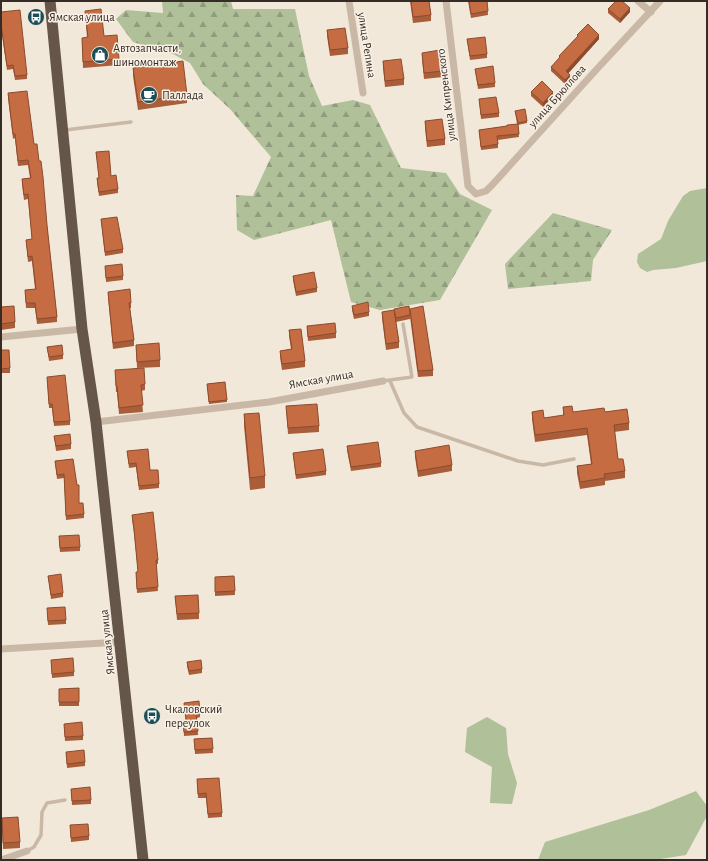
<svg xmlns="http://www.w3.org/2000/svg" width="708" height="861" viewBox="0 0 708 861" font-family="'Alegreya Sans',sans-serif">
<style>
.green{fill:#b0c099}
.forest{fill:url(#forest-firs)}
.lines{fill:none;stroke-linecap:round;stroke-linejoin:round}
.service{stroke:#c9b8a5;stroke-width:3.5}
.minor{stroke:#c9b8a5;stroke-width:7}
.trunk{stroke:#66564a;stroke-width:11}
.wall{fill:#aa5d39}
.shaded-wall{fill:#8b4c2e}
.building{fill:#c66c42;stroke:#8b4c2e}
.labels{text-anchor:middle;stroke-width:3;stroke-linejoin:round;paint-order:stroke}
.poi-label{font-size:12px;fill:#352c26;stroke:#f9f1e5;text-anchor:start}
.street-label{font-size:12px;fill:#352c26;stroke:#f9f1e5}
</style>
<defs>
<pattern id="forest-firs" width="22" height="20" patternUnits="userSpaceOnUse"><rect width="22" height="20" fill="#b0c099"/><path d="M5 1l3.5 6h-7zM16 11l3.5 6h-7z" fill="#909c7d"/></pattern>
</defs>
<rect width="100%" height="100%" fill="#f1e8d9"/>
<g class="green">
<polygon points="707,188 707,261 676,268 653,270 647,272 640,268 637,262 638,254 661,239 668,221 683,196 690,191"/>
<polygon points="487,717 506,728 508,754 517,783 512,804 490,803 492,767 465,752 467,728"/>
<polygon points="696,791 707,806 707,816 686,855 654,860 538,860 545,842 649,810"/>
</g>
<g class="forest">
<polygon points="162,1 231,1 233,9 295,9 309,76 322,106 353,100 370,105 401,168 446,173 460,194 492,210 440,300 380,310 351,302 331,220 254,240 237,230 236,195 253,196 271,157 230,109 203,84 190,63 173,54 133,42 116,19 126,10 163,13"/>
<polygon points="553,213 612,230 593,260 591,281 508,289 505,264"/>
</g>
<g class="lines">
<g class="service">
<polyline points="65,130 131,122"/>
<polyline points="383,381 412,377 403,324"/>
<polyline points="390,381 404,413 417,427 518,461 543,465 574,459"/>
<polyline points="27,851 34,847 41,835 42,812 47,803 65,800"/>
</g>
<g class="minor">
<polyline points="349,1 363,93"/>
<polyline points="446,1 468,186 476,194 486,191 493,184 596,70 660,1"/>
<polyline points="638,1 651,12"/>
<polyline points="1,337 82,329"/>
<polyline points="96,422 269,402 383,381"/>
<polyline points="1,649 120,642"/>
<polyline points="1,860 27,851"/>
</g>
<polyline class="trunk" points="50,1 82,329 96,422 143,860"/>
</g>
<g class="wall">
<polygon points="410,1 429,1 431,15 431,21 413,23"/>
<polygon points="468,1 487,1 488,15 471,18"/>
<polygon points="608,9 630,12 620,23 608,13"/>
<polygon points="85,11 119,59 119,65 83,68 82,38 87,38"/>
<polygon points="1,12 27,75 27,79 15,80 13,69 7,70 1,28"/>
<polygon points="327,30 348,48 348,54 330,56 327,36"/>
<polygon points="577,35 599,39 568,73 570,79 565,84 551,71 551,67 559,59 559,56 577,37"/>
<polygon points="467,39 487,54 487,58 470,60"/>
<polygon points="422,53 443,71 443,77 424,79 422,59"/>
<polygon points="383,61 404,79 404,85 385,87 383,67"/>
<polygon points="133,68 187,95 187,103 138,110 133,76"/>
<polygon points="475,69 495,83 495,87 478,89"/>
<polygon points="531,92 553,96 543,107 531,96"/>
<polygon points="8,93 34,144 47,225 57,317 57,322 37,324 35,308 26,308 25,290 35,289 32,261 28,262 26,240 32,239 28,199 24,200 22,184 22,179 30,178 28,165 18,166 15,138 13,139 8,98"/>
<polygon points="479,99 499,113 499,117 481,119"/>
<polygon points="515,111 527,121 527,123 518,125 519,137 498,140 498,148 481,150 479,130 507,126 517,124"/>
<polygon points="425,121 445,139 445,145 427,147 425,127"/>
<polygon points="96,152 111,176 118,189 118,193 99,196 97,182 97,178 99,178"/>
<polygon points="101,219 123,249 123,253 105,256"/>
<polygon points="105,266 123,276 123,280 106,282"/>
<polygon points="293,276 317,288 317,292 296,296 293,280"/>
<polygon points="108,292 131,303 131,308 130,308 134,340 134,346 113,349 108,297"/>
<polygon points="352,306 369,312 369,316 354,319 352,310"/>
<polygon points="1,307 15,322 15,328 1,330"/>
<polygon points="410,309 433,370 433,376 418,377 410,317 410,319 396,322 399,342 399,348 386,350 382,318 382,312 410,313"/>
<polygon points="307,326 336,333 336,338 308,341"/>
<polygon points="289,330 305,361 305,367 282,370 280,357 280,351 291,349 289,336"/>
<polygon points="136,345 160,360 160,367 137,368"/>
<polygon points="47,347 63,355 63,359 49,361"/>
<polygon points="1,350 10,368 10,373 1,373"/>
<polygon points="115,370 145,384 145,390 141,391 143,412 119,414 117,392 116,392"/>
<polygon points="47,377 70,421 70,425 54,426 52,408 49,408"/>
<polygon points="225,382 227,402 209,404 207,384"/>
<polygon points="286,406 319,426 319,432 288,434"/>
<polygon points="563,407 573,412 605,412 629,423 629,430 614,432 618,459 625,471 625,478 605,481 605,485 580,489 577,473 577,466 591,464 587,435 535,442 532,419 532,412 544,418 563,416"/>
<polygon points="244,414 265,476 265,488 250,490 244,426"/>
<polygon points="54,436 71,444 71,449 56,451"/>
<polygon points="347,446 381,463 381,467 351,471 347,450"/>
<polygon points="127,451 159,484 159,488 139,490 136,467 129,468"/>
<polygon points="415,451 452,465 452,471 418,477 415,457"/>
<polygon points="293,453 326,471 326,475 296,479"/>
<polygon points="73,459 79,503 84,514 84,518 66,520 64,478 57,479 55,461"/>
<polygon points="132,515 158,560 158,564 156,564 158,591 137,593 136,572 138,572 134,533 132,519"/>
<polygon points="59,540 80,547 80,551 60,552"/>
<polygon points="48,576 63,593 63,597 51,599"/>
<polygon points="234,576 235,595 215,596 215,577"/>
<polygon points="175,596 199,613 199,619 177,620"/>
<polygon points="47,612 66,620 66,624 48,625"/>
<polygon points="51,660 74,672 74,676 52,678"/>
<polygon points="187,662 202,669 202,673 189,675 187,666"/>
<polygon points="79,688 79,706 59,706 59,689"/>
<polygon points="184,703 200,713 200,717 197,718 198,735 184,736 183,721 186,721"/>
<polygon points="64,724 83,736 83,740 65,741"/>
<polygon points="212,738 213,753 195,754 194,739"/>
<polygon points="66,752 85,762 85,766 67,768"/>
<polygon points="197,779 222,813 222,817 208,818 206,798 198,798"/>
<polygon points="71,789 91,800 91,804 72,805"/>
<polygon points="2,818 20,842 20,848 3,849"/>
<polygon points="70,825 89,836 89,840 71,842"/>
</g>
<g class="shaded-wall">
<polygon points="630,8 630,12 620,23 620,19"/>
<polygon points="599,35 599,39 566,76 566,71"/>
<polygon points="570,75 570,79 565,84 565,80"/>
<polygon points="553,92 553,96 543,107 543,103"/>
</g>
<g class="building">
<polygon points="411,1 429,1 431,15 413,17"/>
<polygon points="469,1 487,1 488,11 471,14"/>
<polygon points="616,1 622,1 630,8 620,19 608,9"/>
<polygon points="101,9 104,36 117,35 119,59 83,62 82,38 88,37 85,11"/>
<polygon points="20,10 27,75 15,76 13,65 7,66 1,24 1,12"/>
<polygon points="588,24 599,35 566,71 570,75 565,80 551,67 560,57 559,56 578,36 577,35"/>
<polygon points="345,28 348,48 330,50 327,30"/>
<polygon points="485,37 487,54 470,56 467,39"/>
<polygon points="440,50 443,71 424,73 422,53"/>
<polygon points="401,59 404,79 385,81 383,61"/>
<polygon points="183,61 187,95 138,102 133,68"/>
<polygon points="493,66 495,83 478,85 475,69"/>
<polygon points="542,81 553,92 543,103 531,92"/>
<polygon points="27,91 34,144 37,144 39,161 41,161 43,177 47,225 57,317 37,319 35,303 26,303 25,290 36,289 32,256 28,257 26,240 32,239 28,194 24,195 22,179 31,178 28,160 18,161 15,134 13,134 8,93"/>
<polygon points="496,97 499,113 481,115 479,99"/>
<polygon points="525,109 527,121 518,123 515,111"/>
<polygon points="442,119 445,139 427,141 425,121"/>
<polygon points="518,124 519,134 497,136 498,144 481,147 479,130 507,126 507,125"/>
<polygon points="109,151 111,176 116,175 118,189 99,192 97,178 99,178 96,152"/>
<polygon points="117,217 123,249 105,252 101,219"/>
<polygon points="122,264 123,276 106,278 105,266"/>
<polygon points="314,272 317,288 296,292 293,276"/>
<polygon points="130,289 131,303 129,303 134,340 113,343 108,292"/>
<polygon points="368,302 369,312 354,315 352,306"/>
<polygon points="14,306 15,322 1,324 1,307"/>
<polygon points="409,306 410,315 396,318 394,309"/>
<polygon points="423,306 433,370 418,371 410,309"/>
<polygon points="394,310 399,342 386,344 382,312"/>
<polygon points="335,323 336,333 308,337 307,326"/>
<polygon points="301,329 305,361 282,364 280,351 292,349 289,330"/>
<polygon points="159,343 160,360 137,362 136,345"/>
<polygon points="62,345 63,355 49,357 47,347"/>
<polygon points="1,350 9,350 10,368 1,369"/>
<polygon points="144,368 145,384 141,385 143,405 119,408 117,386 116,386 115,370"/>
<polygon points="65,375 70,421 54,422 52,404 49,404 47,377"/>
<polygon points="225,382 227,400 209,402 207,384"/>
<polygon points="317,404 319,426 288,428 286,406"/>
<polygon points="572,406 573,412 604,408 605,412 627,409 629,423 614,425 618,459 623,459 625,471 604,474 605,478 580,482 577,466 592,464 587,428 535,435 532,412 543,410 544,418 564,415 563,407"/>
<polygon points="259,413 265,476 250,478 244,414"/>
<polygon points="70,434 71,444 56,446 54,436"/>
<polygon points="378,442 381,463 351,467 347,446"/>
<polygon points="449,445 452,465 418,471 415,451"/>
<polygon points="148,449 150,470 158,470 159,484 139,486 136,463 129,464 127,451"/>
<polygon points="323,449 326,471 296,475 293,453"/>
<polygon points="73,459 77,485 79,485 79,503 83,503 84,514 66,516 64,474 57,475 55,461"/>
<polygon points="153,512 158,560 156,560 158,587 137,589 136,572 138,572 134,529 132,515"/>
<polygon points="79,535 80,547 60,548 59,536"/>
<polygon points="61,574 63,593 51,595 48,576"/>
<polygon points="234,576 235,591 215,592 215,577"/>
<polygon points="198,595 199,613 177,614 175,596"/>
<polygon points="65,607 66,620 48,621 47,608"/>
<polygon points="73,658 74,672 52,674 51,660"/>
<polygon points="201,660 202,669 189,671 187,662"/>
<polygon points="79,688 79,702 59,702 59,689"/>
<polygon points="199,701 200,713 196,714 198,731 184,732 183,721 186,720 184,703"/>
<polygon points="82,722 83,736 65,737 64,724"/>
<polygon points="212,738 213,749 195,750 194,739"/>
<polygon points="84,750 85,762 67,764 66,752"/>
<polygon points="219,778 222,813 208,814 206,793 198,794 197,779"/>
<polygon points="90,787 91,800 72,801 71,789"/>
<polygon points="18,817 20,842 3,843 2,818"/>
<polygon points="88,824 89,836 71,838 70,825"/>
</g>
<defs>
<g id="bus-disc" transform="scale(0.9)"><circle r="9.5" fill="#1c4e56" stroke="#f9f1e5"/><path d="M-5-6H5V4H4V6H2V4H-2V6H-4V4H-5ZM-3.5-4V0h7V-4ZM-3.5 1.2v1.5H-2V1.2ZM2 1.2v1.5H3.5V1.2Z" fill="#fff"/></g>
<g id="shop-disc" transform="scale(0.9)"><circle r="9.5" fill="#1c4e56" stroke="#f9f1e5"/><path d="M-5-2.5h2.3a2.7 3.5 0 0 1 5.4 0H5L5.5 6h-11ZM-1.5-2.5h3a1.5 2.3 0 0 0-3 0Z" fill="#fff"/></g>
<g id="cafe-disc" transform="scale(0.9)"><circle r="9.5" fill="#1c4e56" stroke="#f9f1e5"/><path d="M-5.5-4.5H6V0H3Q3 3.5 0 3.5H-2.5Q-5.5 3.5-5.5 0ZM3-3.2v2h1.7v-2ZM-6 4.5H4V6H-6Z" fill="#fff"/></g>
</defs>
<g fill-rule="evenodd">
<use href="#bus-disc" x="36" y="17"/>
<use href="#shop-disc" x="100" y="55"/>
<use href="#cafe-disc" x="149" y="95"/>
<use href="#bus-disc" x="152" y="716"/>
</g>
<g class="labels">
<g class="poi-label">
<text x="49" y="21">Ямская улица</text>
<text x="113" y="52">Автозапчасти,<tspan x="113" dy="14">шиномонтаж</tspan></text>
<text x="162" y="99">Паллада</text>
<text x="165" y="713">Чкаловский<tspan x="165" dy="14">переулок</tspan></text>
</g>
<g class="street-label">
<text transform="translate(367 45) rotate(81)" y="4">улица Репина</text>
<text transform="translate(446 95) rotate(-97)" y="4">улица Кипренского</text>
<text transform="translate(557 96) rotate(-48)" y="4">улица Брюллова</text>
<text transform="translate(321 379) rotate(-10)" y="4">Ямская улица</text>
<text transform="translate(107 642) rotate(-96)" y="4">Ямская улица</text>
</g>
</g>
<rect width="708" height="861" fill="none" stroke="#352c26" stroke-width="4"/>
</svg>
